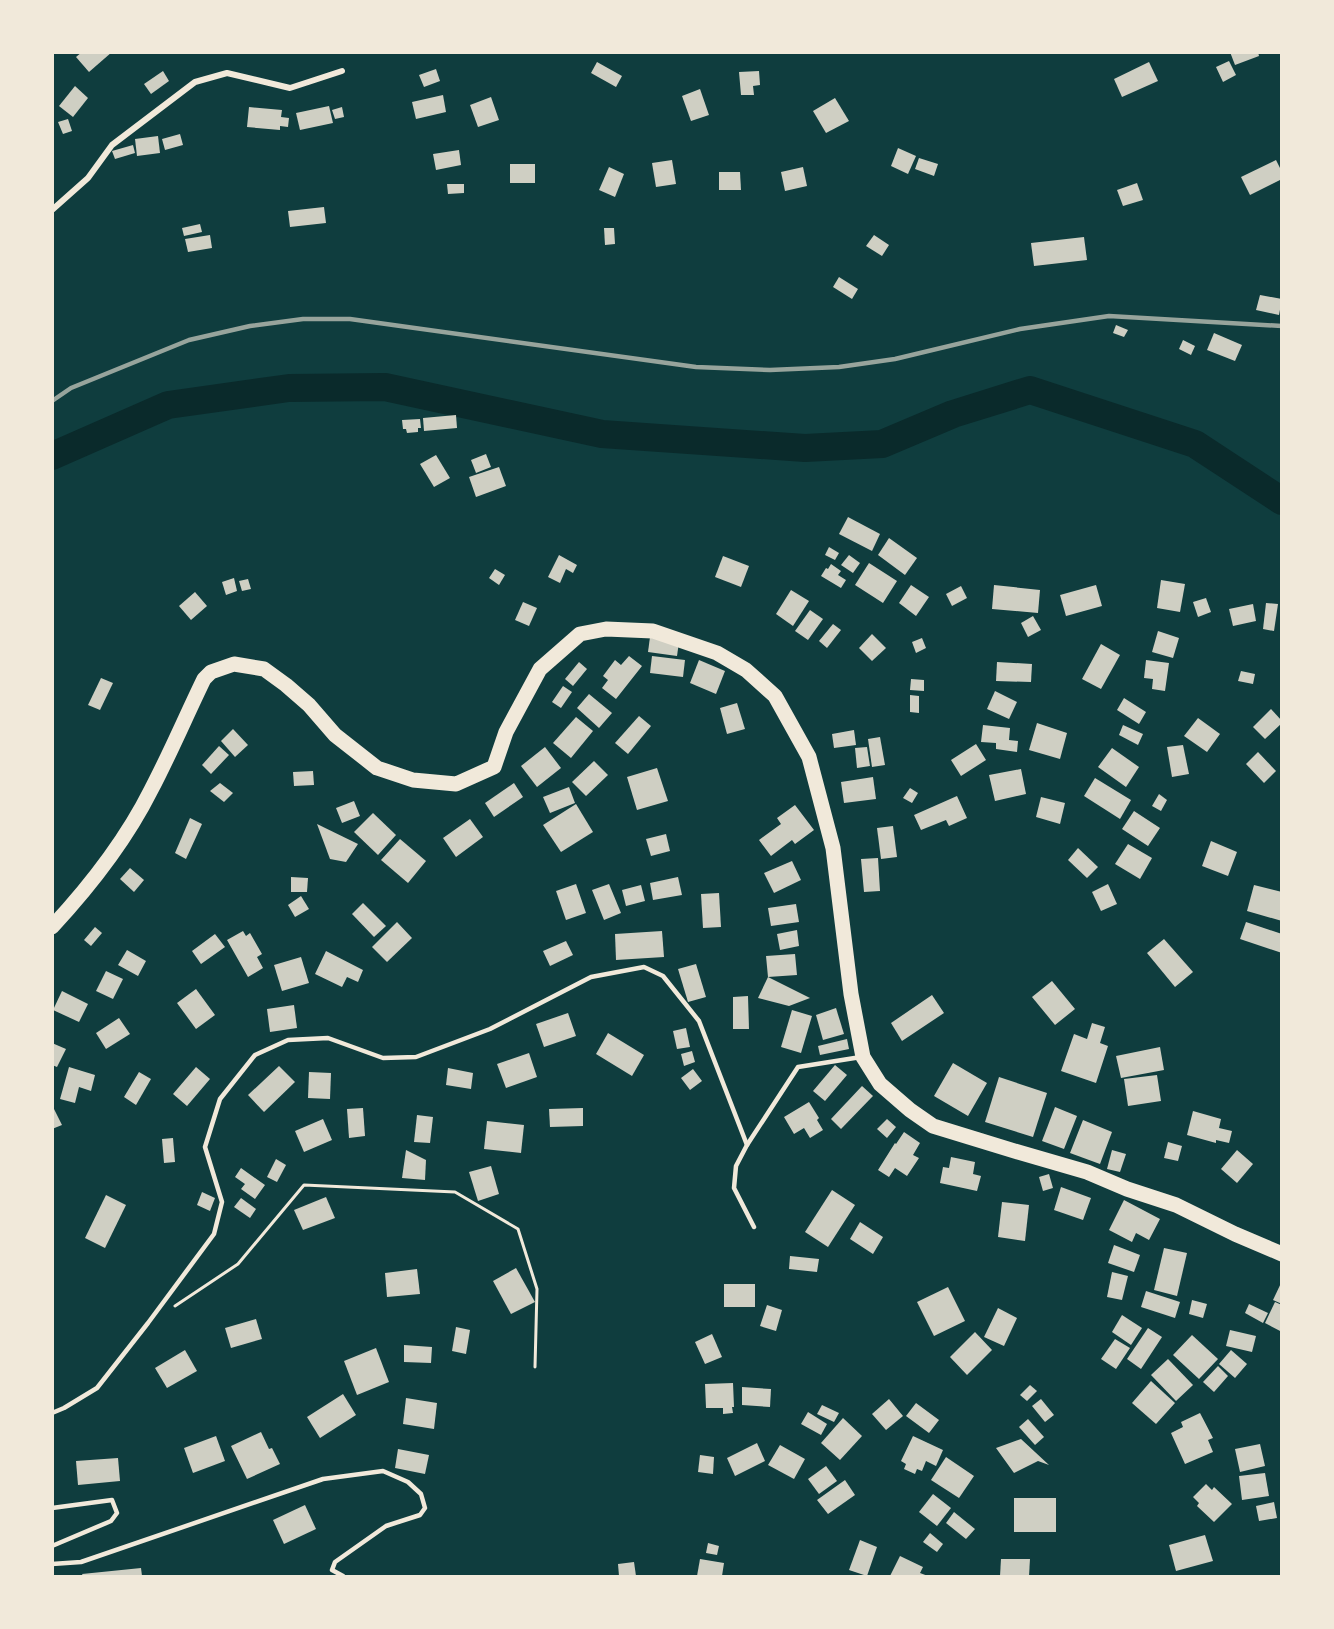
<svg xmlns="http://www.w3.org/2000/svg" width="1334" height="1629" viewBox="0 0 1334 1629" font-family="'DM Sans',sans-serif">
<style>
.lines{fill:none;stroke-linecap:round;stroke-linejoin:round}
.river{stroke:#0a2a2b;stroke-width:28}
.building{fill:#cfcfc3}
.path{stroke:#f1e9da;stroke-width:3}
.service{stroke:#f1e9da;stroke-width:4.5}
.minor{stroke:#f1e9da;stroke-width:6}
.trunk{stroke:#f1e9da;stroke-width:15}
.rail{stroke:#97a49c;stroke-width:4.5}
</style>
<rect width="100%" height="100%" fill="#0f3d3e"/>
<g class="lines">
<polyline class="river" points="52,456 168,405 289,388 385,387 602,434 805,448 882,444 953,414 1030,390 1195,444 1282,501"/>
</g>
<g class="building">
<polygon points="82,52 112,52 89,72 76,57"/>
<polygon points="1230,52 1258,52 1259,56 1235,65"/>
<polygon points="1229,61 1236,75 1223,82 1216,67"/>
<polygon points="597,62 622,76 616,87 591,73"/>
<polygon points="1149,62 1158,81 1122,97 1114,79"/>
<polygon points="436,69 440,81 424,87 419,75"/>
<polygon points="163,71 169,81 151,94 144,84"/>
<polygon points="759,71 760,85 753,86 754,95 741,95 739,72"/>
<polygon points="75,86 88,98 73,117 59,106"/>
<polygon points="700,89 709,115 691,121 682,96"/>
<polygon points="443,95 446,112 416,119 412,102"/>
<polygon points="491,97 499,120 478,127 470,105"/>
<polygon points="835,98 849,121 826,133 813,111"/>
<polygon points="329,106 333,123 300,130 296,113"/>
<polygon points="249,107 282,110 281,117 289,118 288,127 280,126 280,130 247,127"/>
<polygon points="342,107 344,117 335,119 332,110"/>
<polygon points="68,119 72,131 63,134 58,122"/>
<polygon points="180,134 183,145 165,150 162,139"/>
<polygon points="158,136 160,153 137,156 135,139"/>
<polygon points="133,145 135,153 115,159 112,151"/>
<polygon points="898,148 916,156 908,174 891,166"/>
<polygon points="459,150 461,165 436,170 433,154"/>
<polygon points="919,158 938,164 934,176 915,169"/>
<polygon points="672,160 676,184 656,187 652,163"/>
<polygon points="1276,160 1282,172 1282,179 1250,195 1241,177"/>
<rect x="510" y="164" width="25" height="19"/>
<polygon points="609,167 624,174 615,197 599,190"/>
<polygon points="803,167 807,186 785,191 781,172"/>
<polygon points="719,172 740,172 741,190 719,190"/>
<polygon points="1137,183 1143,200 1123,206 1117,190"/>
<polygon points="447,184 464,184 464,193 448,194"/>
<polygon points="324,207 326,223 290,227 288,211"/>
<polygon points="200,224 202,232 184,236 182,228"/>
<polygon points="604,228 614,228 615,244 605,245"/>
<polygon points="210,235 212,248 188,252 185,239"/>
<polygon points="874,235 889,245 882,256 866,246"/>
<polygon points="1084,237 1087,260 1034,266 1031,243"/>
<polygon points="839,277 858,289 852,299 833,287"/>
<polygon points="1260,295 1282,299 1279,315 1256,310"/>
<polygon points="1116,325 1128,330 1124,337 1113,333"/>
<polygon points="1214,333 1242,345 1235,361 1207,350"/>
<polygon points="1183,340 1195,346 1191,355 1179,349"/>
<polygon points="456,415 457,428 424,431 423,418"/>
<polygon points="420,419 421,428 418,428 418,432 407,433 406,429 403,429 402,420"/>
<polygon points="486,454 491,467 476,473 471,460"/>
<polygon points="436,455 450,478 434,487 420,464"/>
<polygon points="499,467 506,486 476,497 469,477"/>
<polygon points="848,517 880,534 872,551 839,534"/>
<polygon points="889,538 917,558 905,575 878,555"/>
<polygon points="829,547 839,553 835,560 825,555"/>
<polygon points="559,555 577,565 573,573 566,569 560,583 548,577"/>
<polygon points="849,555 860,563 853,573 841,565"/>
<polygon points="723,556 749,566 741,587 715,577"/>
<polygon points="869,563 897,581 883,603 855,585"/>
<polygon points="831,564 841,571 838,575 846,580 841,588 821,576 826,568 828,569"/>
<polygon points="495,569 505,575 499,585 489,578"/>
<polygon points="234,578 237,591 226,595 222,582"/>
<polygon points="248,579 251,589 242,591 239,581"/>
<polygon points="1161,580 1185,584 1180,612 1157,608"/>
<polygon points="911,585 929,597 916,616 899,603"/>
<polygon points="994,585 1040,590 1038,613 992,609"/>
<polygon points="1096,585 1102,606 1066,616 1060,595"/>
<polygon points="961,586 967,598 952,606 946,594"/>
<polygon points="791,590 809,601 793,626 776,614"/>
<polygon points="195,592 207,606 191,620 179,606"/>
<polygon points="1206,598 1211,612 1198,617 1193,602"/>
<polygon points="523,602 537,608 529,626 515,620"/>
<polygon points="1266,603 1278,604 1274,631 1263,629"/>
<polygon points="1253,604 1256,621 1233,626 1229,609"/>
<polygon points="810,610 823,619 808,640 795,631"/>
<polygon points="1033,616 1041,630 1028,637 1021,623"/>
<polygon points="833,624 841,630 827,648 819,641"/>
<polygon points="1158,631 1179,638 1173,658 1152,652"/>
<polygon points="872,634 886,648 872,661 859,648"/>
<polygon points="650,637 679,642 677,656 648,652"/>
<polygon points="922,638 926,648 916,653 912,642"/>
<polygon points="1101,644 1120,655 1101,689 1082,679"/>
<polygon points="629,656 642,666 616,699 602,688 608,680 603,676 615,660 621,665"/>
<polygon points="652,656 685,660 683,677 650,673"/>
<polygon points="699,660 725,671 716,694 690,683"/>
<polygon points="1146,660 1169,663 1165,691 1152,689 1153,679 1144,678"/>
<polygon points="579,662 587,669 573,686 565,679"/>
<polygon points="997,662 1032,664 1031,682 996,681"/>
<polygon points="1241,671 1255,674 1253,684 1238,681"/>
<polygon points="101,678 113,683 100,710 88,705"/>
<polygon points="911,679 924,680 924,691 910,690"/>
<polygon points="563,686 572,692 561,708 552,702"/>
<polygon points="995,691 1017,702 1009,719 987,709"/>
<polygon points="589,694 612,713 599,728 577,708"/>
<polygon points="910,695 919,696 919,713 910,712"/>
<polygon points="1124,698 1146,712 1139,724 1117,710"/>
<polygon points="737,703 745,729 727,734 720,708"/>
<polygon points="1271,709 1282,721 1282,723 1265,739 1253,727"/>
<polygon points="639,716 651,726 628,754 615,743"/>
<polygon points="576,717 593,731 571,758 553,743"/>
<polygon points="1198,718 1220,734 1207,752 1184,736"/>
<polygon points="1037,723 1067,733 1060,759 1029,750"/>
<polygon points="983,725 1010,728 1009,740 1018,741 1017,752 996,749 996,743 981,742"/>
<polygon points="1123,725 1143,734 1138,745 1119,735"/>
<polygon points="233,729 248,745 235,757 221,741"/>
<polygon points="854,730 856,745 834,748 832,734"/>
<polygon points="880,737 885,765 872,767 868,739"/>
<polygon points="976,744 986,760 961,776 951,760"/>
<polygon points="1183,745 1189,774 1172,777 1167,747"/>
<polygon points="219,746 229,755 211,774 202,765"/>
<polygon points="545,747 561,768 537,787 521,766"/>
<polygon points="867,747 870,766 857,768 855,748"/>
<polygon points="1112,748 1139,767 1126,787 1098,767"/>
<polygon points="1258,752 1276,771 1264,783 1246,764"/>
<polygon points="594,761 608,775 586,796 572,782"/>
<polygon points="657,768 668,801 637,810 627,777"/>
<polygon points="1021,769 1026,794 995,801 989,775"/>
<polygon points="313,771 314,785 294,786 293,772"/>
<polygon points="873,777 876,799 844,803 841,782"/>
<polygon points="1095,778 1131,800 1120,819 1084,796"/>
<polygon points="220,783 233,793 224,802 210,791"/>
<polygon points="514,783 523,797 494,817 485,803"/>
<polygon points="569,787 575,803 550,813 543,797"/>
<polygon points="910,788 918,793 912,803 903,798"/>
<polygon points="1159,794 1167,800 1161,811 1152,806"/>
<polygon points="957,796 967,818 949,826 946,820 921,830 914,815"/>
<polygon points="1041,797 1065,803 1060,824 1036,817"/>
<polygon points="354,801 360,816 342,823 336,808"/>
<polygon points="576,804 593,832 561,852 543,825"/>
<polygon points="795,805 814,830 795,844 792,840 771,856 759,840 781,824 777,818"/>
<polygon points="1134,811 1160,828 1148,846 1122,829"/>
<polygon points="373,813 396,835 378,855 354,832"/>
<polygon points="190,818 202,824 186,859 175,853"/>
<polygon points="470,819 483,837 456,857 443,838"/>
<polygon points="317,824 358,844 346,862 330,859"/>
<polygon points="893,826 897,857 881,859 877,828"/>
<polygon points="666,834 670,851 651,856 646,839"/>
<polygon points="400,839 426,861 408,883 381,860"/>
<polygon points="1211,841 1237,852 1228,876 1202,866"/>
<polygon points="1128,844 1152,858 1140,879 1115,864"/>
<polygon points="1078,848 1098,867 1087,878 1068,860"/>
<polygon points="878,858 880,891 864,892 861,859"/>
<polygon points="792,861 801,880 774,893 764,873"/>
<polygon points="130,868 144,880 134,892 120,879"/>
<polygon points="291,877 308,878 307,892 291,892"/>
<polygon points="678,877 682,895 653,900 650,883"/>
<polygon points="576,884 586,913 566,920 556,891"/>
<polygon points="609,884 621,913 604,920 592,890"/>
<polygon points="1108,884 1117,904 1101,911 1092,892"/>
<polygon points="641,885 645,901 626,906 622,890"/>
<polygon points="1254,885 1282,892 1282,921 1247,911"/>
<polygon points="719,893 721,927 703,928 701,894"/>
<polygon points="301,896 309,909 295,917 288,905"/>
<polygon points="363,903 386,926 374,937 352,914"/>
<polygon points="796,904 799,922 771,926 768,908"/>
<polygon points="397,922 412,938 387,962 372,947"/>
<polygon points="1246,922 1282,934 1282,953 1240,939"/>
<polygon points="95,927 102,933 91,946 84,940"/>
<polygon points="797,930 799,946 780,950 777,934"/>
<polygon points="243,931 246,936 250,933 262,954 257,957 263,968 248,977 227,940"/>
<polygon points="662,931 664,957 616,960 615,934"/>
<polygon points="215,934 225,947 201,964 192,951"/>
<polygon points="1164,939 1193,972 1175,987 1147,953"/>
<polygon points="566,941 573,955 550,966 543,951"/>
<polygon points="127,950 146,961 138,976 118,965"/>
<polygon points="326,951 363,970 358,982 347,977 342,987 315,974"/>
<polygon points="795,954 797,975 768,977 766,956"/>
<polygon points="301,957 309,983 282,991 274,965"/>
<polygon points="696,964 706,997 688,1002 678,969"/>
<polygon points="106,971 123,979 113,999 96,991"/>
<polygon points="768,977 810,998 789,1006 758,998"/>
<polygon points="1052,981 1075,1009 1055,1025 1032,997"/>
<polygon points="196,989 215,1015 196,1029 177,1003"/>
<polygon points="62,991 88,1004 79,1022 53,1010"/>
<polygon points="932,995 944,1013 902,1041 891,1023"/>
<polygon points="748,996 749,1029 733,1029 733,997"/>
<polygon points="294,1005 297,1028 270,1032 267,1009"/>
<polygon points="836,1008 844,1034 823,1040 816,1015"/>
<polygon points="792,1010 812,1016 801,1053 781,1047"/>
<polygon points="568,1013 576,1036 544,1047 536,1024"/>
<polygon points="119,1018 130,1034 106,1049 96,1033"/>
<polygon points="1092,1023 1105,1027 1100,1043 1108,1046 1096,1083 1061,1071 1074,1034 1087,1039"/>
<polygon points="686,1028 690,1047 677,1049 673,1031"/>
<polygon points="608,1033 644,1055 632,1076 596,1054"/>
<polygon points="847,1039 849,1049 820,1055 818,1046"/>
<polygon points="52,1043 66,1049 57,1067 52,1065"/>
<polygon points="1160,1047 1164,1070 1121,1078 1116,1056"/>
<polygon points="692,1051 695,1062 684,1066 681,1054"/>
<polygon points="529,1053 537,1077 506,1088 497,1064"/>
<polygon points="953,1063 987,1083 968,1116 934,1096"/>
<polygon points="835,1065 847,1075 825,1101 813,1091"/>
<polygon points="279,1066 295,1082 264,1112 248,1095"/>
<polygon points="69,1067 95,1075 91,1091 79,1087 75,1103 60,1099"/>
<polygon points="196,1067 210,1079 187,1106 173,1094"/>
<polygon points="448,1068 473,1073 471,1089 446,1085"/>
<polygon points="693,1069 702,1081 690,1090 681,1078"/>
<polygon points="139,1072 151,1079 136,1105 124,1097"/>
<polygon points="309,1072 331,1073 330,1099 308,1098"/>
<polygon points="1157,1075 1161,1101 1128,1106 1124,1079"/>
<polygon points="999,1077 1047,1093 1033,1137 985,1122"/>
<polygon points="862,1086 873,1096 841,1129 831,1119"/>
<polygon points="809,1102 819,1118 817,1120 823,1130 810,1138 804,1128 794,1134 784,1117"/>
<polygon points="52,1105 62,1125 52,1129"/>
<polygon points="1055,1107 1077,1116 1064,1149 1042,1141"/>
<polygon points="363,1108 365,1136 349,1138 347,1109"/>
<polygon points="583,1108 583,1126 550,1127 549,1109"/>
<polygon points="1193,1111 1221,1119 1219,1128 1232,1131 1229,1143 1216,1140 1216,1143 1187,1135"/>
<polygon points="417,1115 433,1117 430,1143 414,1142"/>
<polygon points="323,1119 332,1140 304,1152 295,1131"/>
<polygon points="887,1119 896,1127 887,1138 877,1129"/>
<polygon points="1083,1120 1112,1132 1100,1164 1070,1153"/>
<polygon points="487,1121 524,1125 521,1153 484,1149"/>
<polygon points="904,1132 920,1143 913,1155 919,1158 907,1176 895,1168 889,1177 878,1170 895,1143 896,1144"/>
<polygon points="173,1138 175,1162 164,1163 162,1139"/>
<polygon points="1168,1142 1182,1146 1178,1161 1164,1158"/>
<polygon points="406,1150 426,1160 425,1180 402,1178"/>
<polygon points="1112,1150 1126,1154 1120,1172 1107,1169"/>
<polygon points="1237,1150 1253,1164 1237,1183 1221,1169"/>
<polygon points="951,1157 975,1162 973,1174 981,1176 977,1191 940,1183 943,1167 949,1168"/>
<polygon points="276,1159 286,1165 277,1182 267,1177"/>
<polygon points="491,1166 499,1194 478,1201 469,1172"/>
<polygon points="241,1168 265,1185 255,1199 241,1189 245,1184 235,1177"/>
<polygon points="1049,1174 1053,1188 1043,1191 1039,1177"/>
<polygon points="1061,1187 1091,1198 1083,1220 1054,1210"/>
<polygon points="832,1190 855,1205 828,1247 805,1232"/>
<polygon points="202,1192 215,1198 210,1211 197,1205"/>
<polygon points="106,1195 126,1205 105,1248 85,1238"/>
<polygon points="326,1197 335,1218 303,1230 294,1210"/>
<polygon points="241,1198 256,1209 250,1218 234,1207"/>
<polygon points="1124,1200 1160,1219 1149,1240 1136,1233 1132,1242 1109,1230"/>
<polygon points="1002,1202 1029,1205 1025,1241 998,1237"/>
<polygon points="860,1222 883,1237 873,1254 850,1239"/>
<polygon points="1114,1245 1140,1255 1134,1272 1108,1263"/>
<polygon points="1164,1248 1187,1253 1177,1296 1154,1290"/>
<polygon points="790,1256 819,1259 817,1272 789,1269"/>
<polygon points="516,1268 535,1302 511,1314 493,1281"/>
<polygon points="417,1269 420,1294 387,1297 385,1273"/>
<polygon points="1112,1272 1128,1276 1122,1300 1107,1297"/>
<polygon points="1282,1281 1282,1304 1273,1300"/>
<rect x="724" y="1284" width="31" height="23"/>
<polygon points="948,1287 965,1321 934,1336 917,1302"/>
<polygon points="1146,1291 1180,1302 1175,1318 1141,1307"/>
<polygon points="1192,1300 1207,1304 1203,1318 1189,1314"/>
<polygon points="1275,1302 1282,1305 1282,1332 1265,1323"/>
<polygon points="1249,1304 1268,1313 1263,1323 1245,1313"/>
<polygon points="767,1305 782,1310 776,1331 760,1326"/>
<polygon points="998,1308 1017,1318 1004,1346 984,1337"/>
<polygon points="1122,1315 1142,1328 1131,1345 1112,1332"/>
<polygon points="256,1319 262,1339 231,1348 225,1328"/>
<polygon points="456,1327 470,1330 466,1354 452,1351"/>
<polygon points="1148,1328 1162,1337 1141,1369 1127,1359"/>
<polygon points="1230,1330 1256,1336 1252,1352 1226,1346"/>
<polygon points="975,1332 992,1350 967,1375 950,1357"/>
<polygon points="712,1334 722,1357 705,1364 695,1342"/>
<polygon points="1192,1335 1218,1359 1199,1379 1173,1355"/>
<polygon points="1115,1339 1130,1348 1116,1369 1101,1359"/>
<polygon points="404,1345 432,1347 431,1363 404,1362"/>
<polygon points="376,1348 389,1382 357,1395 344,1361"/>
<polygon points="185,1350 197,1371 167,1388 155,1368"/>
<polygon points="1231,1350 1247,1364 1235,1378 1219,1364"/>
<polygon points="1168,1359 1193,1385 1176,1401 1151,1375"/>
<polygon points="1218,1366 1228,1376 1214,1392 1203,1382"/>
<polygon points="1151,1381 1175,1403 1156,1424 1132,1403"/>
<polygon points="733,1383 734,1407 732,1407 733,1413 723,1414 723,1408 706,1408 705,1384"/>
<polygon points="1030,1385 1037,1391 1027,1401 1020,1395"/>
<polygon points="742,1387 771,1389 770,1407 742,1405"/>
<polygon points="343,1394 356,1415 320,1438 307,1417"/>
<polygon points="406,1398 437,1403 434,1429 403,1424"/>
<polygon points="889,1399 903,1416 886,1430 872,1414"/>
<polygon points="1041,1399 1054,1415 1045,1422 1032,1406"/>
<polygon points="916,1403 939,1420 929,1433 906,1416"/>
<polygon points="822,1405 839,1413 834,1422 817,1414"/>
<polygon points="808,1412 827,1424 821,1435 801,1424"/>
<polygon points="1200,1413 1213,1438 1208,1440 1213,1452 1185,1464 1171,1433 1183,1427 1181,1422"/>
<polygon points="843,1418 862,1436 840,1460 821,1443"/>
<polygon points="1028,1419 1044,1437 1035,1445 1019,1427"/>
<polygon points="261,1432 269,1449 272,1448 280,1464 247,1479 231,1446"/>
<polygon points="216,1436 225,1461 193,1473 184,1448"/>
<polygon points="913,1436 943,1450 936,1466 926,1461 922,1471 917,1469 915,1474 904,1469 906,1464 901,1461"/>
<polygon points="1021,1439 1049,1465 1038,1461 1014,1473 996,1448"/>
<polygon points="757,1443 765,1461 735,1476 727,1458"/>
<polygon points="1260,1444 1265,1466 1240,1472 1235,1449"/>
<polygon points="780,1445 805,1459 794,1479 768,1465"/>
<polygon points="398,1449 429,1455 425,1474 395,1468"/>
<polygon points="700,1455 714,1457 713,1474 698,1472"/>
<polygon points="946,1457 974,1476 959,1498 931,1480"/>
<polygon points="118,1458 120,1481 78,1485 76,1461"/>
<polygon points="826,1466 837,1481 819,1494 808,1479"/>
<polygon points="1265,1473 1269,1496 1242,1500 1239,1476"/>
<polygon points="845,1480 855,1495 828,1514 817,1500"/>
<polygon points="1206,1484 1212,1490 1214,1487 1232,1504 1214,1522 1197,1506 1199,1503 1193,1497"/>
<polygon points="933,1494 951,1508 937,1526 919,1512"/>
<rect x="1014" y="1498" width="42" height="34"/>
<polygon points="1274,1502 1277,1518 1259,1521 1256,1506"/>
<polygon points="305,1505 316,1529 284,1544 273,1520"/>
<polygon points="954,1512 975,1529 966,1539 946,1523"/>
<polygon points="930,1533 943,1544 937,1552 923,1542"/>
<polygon points="1205,1535 1213,1561 1176,1571 1169,1545"/>
<polygon points="860,1540 877,1547 867,1576 849,1570"/>
<polygon points="708,1543 719,1546 717,1555 706,1553"/>
<polygon points="900,1556 923,1567 920,1573 928,1576 890,1576"/>
<polygon points="700,1559 724,1563 722,1576 697,1576"/>
<polygon points="1001,1559 1030,1559 1029,1576 1000,1576"/>
<polygon points="634,1562 636,1576 619,1576 618,1564"/>
<polygon points="141,1568 142,1576 83,1576 82,1574"/>
</g>
<g class="lines">
<polyline class="path" points="175,1306 238,1264 304,1185 455,1192 518,1229 537,1289 535,1367"/>
<g class="service">
<polyline points="754,1227 734,1188 736,1166 747,1145 798,1067 861,1057"/>
<polyline points="52,1413 64,1408 97,1388 148,1323 214,1234 222,1202 205,1147 220,1099 255,1055 288,1040 328,1038 383,1058 416,1057 490,1029 591,977 644,967 663,976 699,1021 747,1145"/>
<polyline points="52,1508 112,1500 117,1513 111,1521 52,1546"/>
<polyline points="52,1564 81,1562 323,1479 383,1471 408,1482 421,1494 425,1508 420,1515 386,1526 335,1562 332,1570 343,1576"/>
</g>
<polyline class="minor" points="52,210 88,178 112,145 195,82 227,73 290,88 342,71"/>
<path class="trunk" d="M52,927C90,886 126,840 151,790C170,754 186,716 204,679L211,672L234,664L264,669L286,685L309,705L335,735L377,768L413,780L456,784L494,767L506,732L540,669L580,634L606,629L653,631L717,653L746,670L775,696L809,757L833,848L851,994L863,1057L880,1084L910,1110L933,1126L1018,1152L1087,1172L1127,1189L1176,1205L1235,1234L1282,1254"/>
<polyline class="rail" points="52,401 71,388 189,340 250,326 303,319 350,319 696,367 770,370 839,367 895,359 1020,329 1109,316 1282,326"/>
</g>
<rect width="1334" height="1629" fill="none" stroke="#f1e9da" stroke-width="108"/>
</svg>
